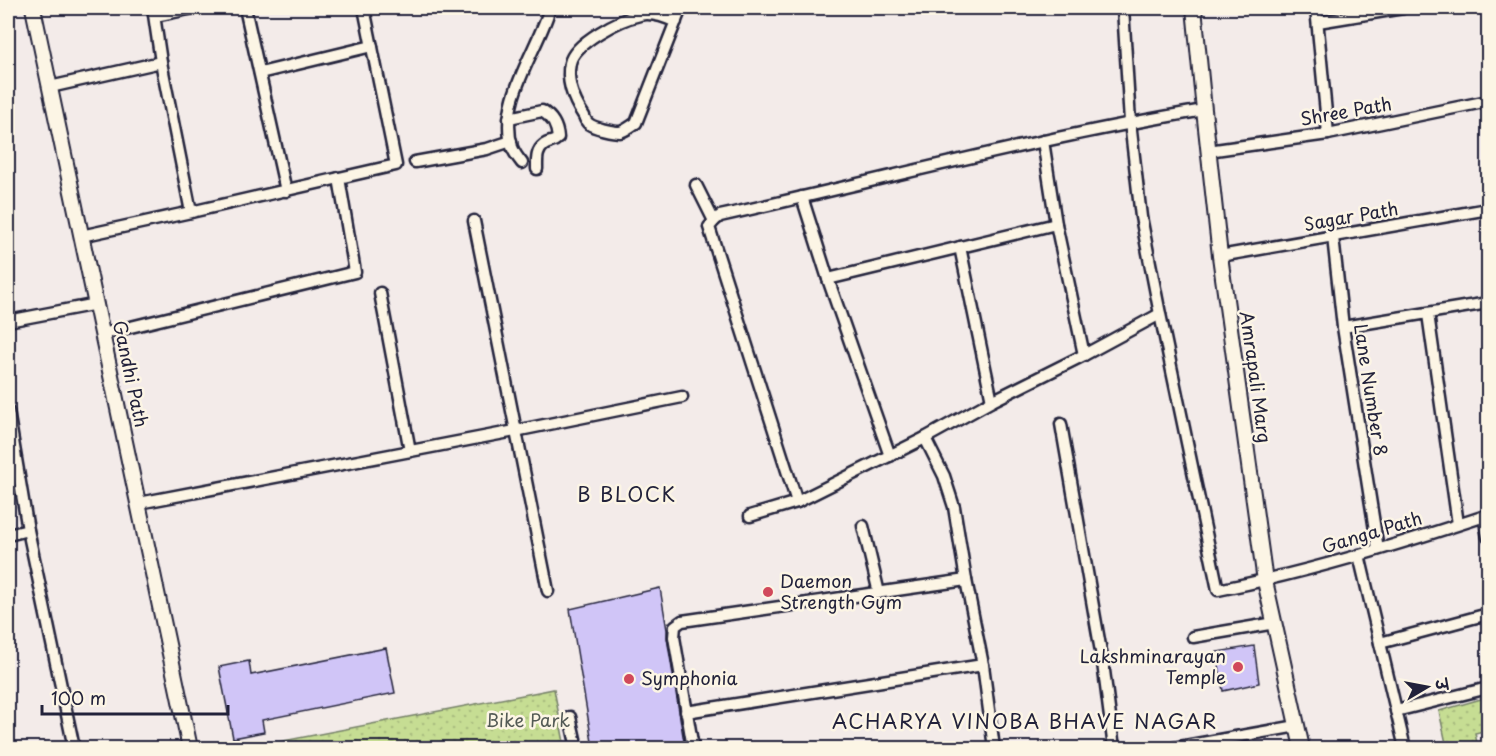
<svg xmlns="http://www.w3.org/2000/svg" width="1496" height="756" viewBox="0 0 1496 756" font-family="'Playpen Sans','Playpen Sans Deva',sans-serif">
<style>
.park{fill:url(#park-dots);stroke:#748067;stroke-width:1.5}
.building{fill:#d0c5f7;stroke:#22223b;stroke-width:1.5}
.lines{fill:none;stroke-linecap:round;stroke-linejoin:round}
.minor-casing{stroke:#22223b;stroke-width:15}
.tertiary-casing{stroke:#22223b;stroke-width:18}
.minor{stroke:#fcf5e5;stroke-width:10}
.tertiary{stroke:#fcf5e5;stroke-width:14}
.poi-dot{fill:#d1495b;stroke:#fcf5e5;stroke-width:2}
.labels{text-anchor:middle;stroke-width:5;stroke-linejoin:round;paint-order:stroke}
.street-label{font-size:18px;fill:#22223b;stroke:#fcf5e5}
.poi-label{font-size:18px;fill:#22223b;stroke:#fcf5e5;text-anchor:start}
.park-label{font-size:18px;fill:#535a55;stroke:#fcf5e5}
.neighbourhood-label{font-size:20px;letter-spacing:1.5px;fill:#22223b;stroke:#fcf5e5}
</style>
<defs>
<pattern id="park-dots" width="8" height="8" patternUnits="userSpaceOnUse" patternTransform="scale(1.5)"><rect width="8" height="8" fill="#c6dd93"/><path d="M2 2h.1M6 6h.1" fill="none" stroke="#aabd80" stroke-width="1.8" stroke-linecap="round"/></pattern>
</defs>
<rect width="100%" height="100%" fill="#f3ebe9"/>
<filter id="ink" filterUnits="userSpaceOnUse"><feTurbulence type="fractalNoise" baseFrequency=".0167" numOctaves="2"/><feDisplacementMap in="SourceGraphic" scale="12" xChannelSelector="R" yChannelSelector="G"/><feConvolveMatrix kernelMatrix="1 2 1 2 8 2 1 2 1" color-interpolation-filters="sRGB"/></filter>
<g filter="url(#ink)">
<g class="park">
<polygon points="554,689 565,748 247,748"/>
<polygon points="1488,697 1488,730 1475,733 1478,748 1447,748 1439,711"/>
</g>
<g class="building">
<polygon points="660,588 667,630 667,638 685,748 593,748 570,609"/>
<polygon points="1254,646 1259,683 1223,691 1217,652"/>
<polygon points="386,648 395,693 262,720 264,732 233,738 219,667 249,661 251,675"/>
</g>
<g class="lines">
<g class="minor-casing">
<g id="minor">
<polyline points="153,8 161,62 191,212"/>
<polyline points="245,8 286,191"/>
<path d="M1123,8L1130,122L1141,217L1160,314L1218,590C1309,572 1400,544 1488,515"/>
<polyline points="1316,8 1328,134"/>
<polyline points="155,16 194,8"/>
<path d="M676,22C665,17 651,12 640,15C620,19 574,43 570,63C566,82 574,101 584,116C585,119 586,122 589,124C594,128 613,132 620,132C625,131 631,126 636,123L681,8"/>
<polyline points="1318,22 1403,8"/>
<polyline points="260,73 372,46"/>
<polyline points="50,87 161,62"/>
<path d="M509,118L542,111C552,117 557,125 558,138C553,143 550,141 544,145C536,151 537,160 537,169"/>
<polyline points="1043,141 1056,224 1084,355"/>
<polyline points="1208,151 1328,134 1488,101"/>
<polyline points="415,162 487,149 511,141"/>
<path d="M522,163C518,158 514,153 512,147C498,100 537,52 550,8"/>
<polyline points="696,185 714,221"/>
<polyline points="802,197 828,279 890,456"/>
<polyline points="474,221 548,591"/>
<polyline points="81,236 191,212 396,165 364,8"/>
<polyline points="1333,237 1343,327 1378,549"/>
<polyline points="960,247 992,401"/>
<polyline points="1220,256 1488,209"/>
<polyline points="828,279 1056,224"/>
<polyline points="380,293 410,451"/>
<path d="M1160,314L1084,355L992,401L925,438L797,502L709,227L714,221L720,216C881,180 1041,137 1204,110"/>
<polyline points="1428,314 1458,524"/>
<polyline points="8,321 97,304"/>
<polyline points="1343,327 1488,303"/>
<polyline points="102,334 355,272 339,178"/>
<polyline points="8,411 28,530 74,748"/>
<polyline points="1061,424 1103,663 1114,748"/>
<polyline points="925,438 944,476 954,507 966,580 983,665 994,748"/>
<polyline points="139,503 515,431 682,397"/>
<polyline points="750,516 797,502"/>
<polyline points="1484,516 1488,537"/>
<polyline points="863,526 879,593"/>
<polyline points="8,535 28,530"/>
<polyline points="1359,555 1405,748"/>
<polyline points="1193,637 1275,623"/>
<polyline points="1380,643 1488,614"/>
<polyline points="1396,711 1488,688"/>
<polyline points="686,712 983,665"/>
<polyline points="570,717 577,748"/>
<polyline points="693,748 674,637 675,626 682,621 966,580"/>
<polyline points="1174,748 1297,726"/>
</g>
</g>
<g class="tertiary-casing">
<g id="tertiary">
<polyline points="33,8 190,748"/>
<polyline points="1194,8 1204,110 1220,256 1265,581 1302,748"/>
</g>
</g>
<use href="#minor" class="minor"/>
<use href="#tertiary" class="tertiary"/>
</g>
</g>
<g class="poi-dot">
<circle cx="768" cy="592" r="6"/>
<circle cx="1238" cy="667" r="6"/>
<circle cx="629" cy="679" r="6"/>
</g>
<g class="labels">
<g class="street-label">
<text transform="translate(1346 112) rotate(-10)" y="6">Shree Path</text>
<text transform="translate(1351 217) rotate(-10)" y="6">Sagar Path</text>
<text transform="translate(130 374) rotate(78)" y="6">Gandhi Path</text>
<text transform="translate(1255 377) rotate(82)" y="6">Amrapali Marg</text>
<text transform="translate(1370 390) rotate(81)" y="6">Lane Number 8</text>
<text transform="translate(1372 533) rotate(-17)" y="6">Ganga Path</text>
</g>
<g class="poi-label">
<text x="780" y="588">Daemon<tspan x="780" dy="21">Strength Gym</tspan></text>
<text x="1226" y="663" text-anchor="end">Lakshminarayan<tspan x="1226" dy="21">Temple</tspan></text>
<text x="641" y="685">Symphonia</text>
</g>
<g class="park-label">
<text x="528" y="727">Bike Park</text>
</g>
<g class="neighbourhood-label">
<text x="627" y="502">B BLOCK</text>
<text x="1025" y="729">ACHARYA VINOBA BHAVE NAGAR</text>
</g>
</g>
<rect width="1496" height="756" fill="none" stroke="#fcf5e5" stroke-width="30"/>
<rect x="15" y="15" width="1466" height="726" fill="none" stroke="#22223b" stroke-width="2" filter="url(#ink)"/>
<g transform="translate(1427 687) rotate(80)" stroke="#fcf5e5" stroke-width="4.5" paint-order="stroke">
<path d="M0-4.5L10 22L0 15L-10 22Z" fill="#22223b"/>
<text y="-9" font-size="16" font-weight="bold" text-anchor="middle" fill="#22223b">उ</text>
</g>
<path d="M42 705v9h186v-9" fill="none" stroke="#22223b" stroke-width="3"/>
<text x="51" y="705" font-size="18" fill="#22223b" stroke="#fcf5e5" stroke-width="4.5" paint-order="stroke">100 m</text>
</svg>
